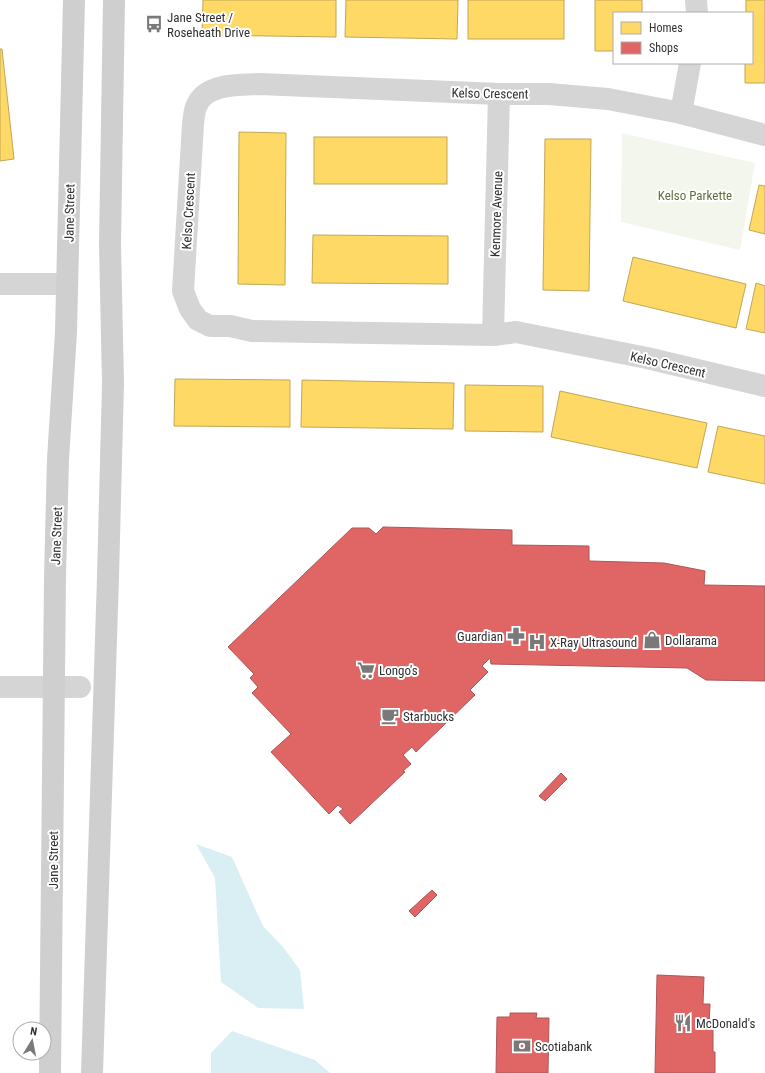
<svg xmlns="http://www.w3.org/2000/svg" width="765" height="1073" viewBox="0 0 765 1073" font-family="'Roboto Condensed',sans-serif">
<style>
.green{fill:#f3f6ed}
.water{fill:#daeff4}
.homes{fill:#ffd966;stroke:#c1a756}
.shops{fill:#e06666;stroke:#ac5656}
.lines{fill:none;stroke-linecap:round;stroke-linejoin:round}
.minor{stroke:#d5d5d5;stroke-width:22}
.secondary{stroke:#cfcfcf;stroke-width:22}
.labels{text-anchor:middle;stroke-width:4;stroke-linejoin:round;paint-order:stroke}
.poi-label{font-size:13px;fill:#313131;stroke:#fff;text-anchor:start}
.street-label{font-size:13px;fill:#313131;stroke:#fff}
.park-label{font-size:13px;fill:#5f713a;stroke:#fff}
</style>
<rect width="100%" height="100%" fill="#fff"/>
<polygon class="green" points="622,133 755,163 740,250 621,222"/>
<g class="water">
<polygon points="196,844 232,857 263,926 283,947 300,970 304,1009 258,1008 221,982 215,878"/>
<polygon points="232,1031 315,1060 330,1073 211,1073 211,1053"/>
</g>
<g class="homes">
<polygon points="203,0 336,0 336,37 202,35"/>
<polygon points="346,0 458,0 457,39 345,37"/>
<rect x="468" y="0" width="96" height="39"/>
<polygon points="595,0 642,0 642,13 614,13 614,51 595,51"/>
<polygon points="746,0 765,0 765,83 745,83 745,63 752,63 752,13 746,13"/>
<polygon points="0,49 2,49 14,159 0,161"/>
<polygon points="239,132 286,133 285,285 238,284"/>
<rect x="314" y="137" width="133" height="47"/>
<polygon points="545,139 591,139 589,291 543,290"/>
<polygon points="759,185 765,186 765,234 749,230"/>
<polygon points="313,235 448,236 448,284 312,283"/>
<polygon points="633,257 746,284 736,328 623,301"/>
<polygon points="756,283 765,286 765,333 746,329"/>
<polygon points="175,379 290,380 290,427 174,426"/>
<polygon points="302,380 454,383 453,429 301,427"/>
<polygon points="465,385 543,386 543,432 465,431"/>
<polygon points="560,391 707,423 697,468 551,437"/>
<polygon points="718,426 765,436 765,484 708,472"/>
</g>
<g class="shops">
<polygon points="383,527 512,530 512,545 589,546 589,561 664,563 705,571 704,585 765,586 765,681 706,680 687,668 491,664 490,658 482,666 488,672 470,690 475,695 416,752 412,747 403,755 411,764 403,771 405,772 350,824 339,812 343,809 338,805 329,814 271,752 291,734 252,693 258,687 250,678 254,674 228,647 352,528 369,528 376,534"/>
<polygon points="561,773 567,779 545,801 539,796"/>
<polygon points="432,890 437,895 415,917 409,911"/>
<polygon points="657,975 704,977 703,1004 710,1004 709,1027 713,1028 713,1052 715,1052 715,1073 655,1073"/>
<polygon points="510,1013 537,1013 536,1018 549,1018 548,1073 496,1073 497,1017 510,1017"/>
</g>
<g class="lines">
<g class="minor">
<polyline points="696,0 697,13"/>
<polyline points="681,113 690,63"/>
<path d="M765,135L681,113L608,99L549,94H499L260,84C240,85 206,83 197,105C194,110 194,118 193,124L183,291L190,309L198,320L210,326H230L252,331L493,335L516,332L647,358L765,386"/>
<polyline points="0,284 66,284"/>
<polyline points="493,335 499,94"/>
<polyline points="0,687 80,687"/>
</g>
<g class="secondary">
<polyline points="50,1073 55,577 58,459 66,332 68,248 74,0"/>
<polyline points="92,1073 108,577 113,383 110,244 114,0"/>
</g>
</g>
<defs>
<g id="bus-bare" transform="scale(1.38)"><path d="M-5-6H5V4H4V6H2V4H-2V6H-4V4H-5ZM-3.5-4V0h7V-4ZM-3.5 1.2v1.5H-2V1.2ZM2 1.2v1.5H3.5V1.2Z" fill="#797979" stroke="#fff" stroke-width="2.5" paint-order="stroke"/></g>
<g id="pharmacy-bare" transform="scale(1.38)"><path d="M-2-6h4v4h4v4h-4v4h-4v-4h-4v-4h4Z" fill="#797979" stroke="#fff" stroke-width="2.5" paint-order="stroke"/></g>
<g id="shop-bare" transform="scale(1.38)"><path d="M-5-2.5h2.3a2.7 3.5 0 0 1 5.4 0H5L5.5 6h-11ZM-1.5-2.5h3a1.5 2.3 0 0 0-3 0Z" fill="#797979" stroke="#fff" stroke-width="2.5" paint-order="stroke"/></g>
<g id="hospital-bare" transform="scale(1.38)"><path d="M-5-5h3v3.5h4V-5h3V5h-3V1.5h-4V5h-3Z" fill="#797979" stroke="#fff" stroke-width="2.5" paint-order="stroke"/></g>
<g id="supermarket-bare" transform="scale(1.38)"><path d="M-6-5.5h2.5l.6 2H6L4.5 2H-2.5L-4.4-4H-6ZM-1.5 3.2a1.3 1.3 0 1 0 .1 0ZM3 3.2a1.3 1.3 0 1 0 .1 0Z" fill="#797979" stroke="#fff" stroke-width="2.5" paint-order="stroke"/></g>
<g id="cafe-bare" transform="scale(1.38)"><path d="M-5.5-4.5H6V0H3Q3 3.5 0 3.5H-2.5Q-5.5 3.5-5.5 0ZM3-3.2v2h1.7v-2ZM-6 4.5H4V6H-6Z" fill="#797979" stroke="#fff" stroke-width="2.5" paint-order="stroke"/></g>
<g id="restaurant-bare" transform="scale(1.38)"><path d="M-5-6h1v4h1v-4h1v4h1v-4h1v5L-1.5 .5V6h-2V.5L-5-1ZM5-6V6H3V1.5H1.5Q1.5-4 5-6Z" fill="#797979" stroke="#fff" stroke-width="2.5" paint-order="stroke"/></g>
<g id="bank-bare" transform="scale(1.38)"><path d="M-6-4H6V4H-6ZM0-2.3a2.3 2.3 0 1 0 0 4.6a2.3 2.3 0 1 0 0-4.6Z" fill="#797979" stroke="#fff" stroke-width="2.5" paint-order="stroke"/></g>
</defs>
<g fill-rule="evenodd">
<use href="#bus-bare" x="154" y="24"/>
<use href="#pharmacy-bare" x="516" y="636"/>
<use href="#shop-bare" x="652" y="640"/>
<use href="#hospital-bare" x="537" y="642"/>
<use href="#supermarket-bare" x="366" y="670"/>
<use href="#cafe-bare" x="390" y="716"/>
<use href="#restaurant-bare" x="683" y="1023"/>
<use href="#bank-bare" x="522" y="1046"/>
</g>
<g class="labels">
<g class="poi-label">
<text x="167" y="22">Jane Street /<tspan x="167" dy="15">Roseheath Drive</tspan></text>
<text x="503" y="641" text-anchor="end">Guardian</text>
<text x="665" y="645">Dollarama</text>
<text x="550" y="647">X-Ray Ultrasound</text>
<text x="379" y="675">Longo's</text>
<text x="403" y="721">Starbucks</text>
<text x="696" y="1028">McDonald's</text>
<text x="535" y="1051">Scotiabank</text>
</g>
<g class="street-label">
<text transform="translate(490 93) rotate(1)" y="5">Kelso Crescent</text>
<text transform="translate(188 211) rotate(-87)" y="5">Kelso Crescent</text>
<text transform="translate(69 213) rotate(-89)" y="5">Jane Street</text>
<text transform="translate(496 214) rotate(-88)" y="5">Kenmore Avenue</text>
<text transform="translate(668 364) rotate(13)" y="5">Kelso Crescent</text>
<text transform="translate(56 536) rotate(-88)" y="5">Jane Street</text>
<text transform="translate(53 860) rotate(-90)" y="5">Jane Street</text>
</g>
<g class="park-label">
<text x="695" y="200">Kelso Parkette</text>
</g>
</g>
<rect x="613" y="12" width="140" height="52" fill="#ffffff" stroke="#adadad"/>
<rect x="621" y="22" width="20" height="12" fill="#ffd966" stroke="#adadad"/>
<text x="649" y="32" font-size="12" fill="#313131">Homes</text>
<rect x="621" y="42" width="20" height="12" fill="#e06666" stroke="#adadad"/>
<text x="649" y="52" font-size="12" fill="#313131">Shops</text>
<g transform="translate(32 1041) rotate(10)"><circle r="19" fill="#ffffff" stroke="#adadad"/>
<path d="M0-3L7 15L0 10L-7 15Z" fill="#797979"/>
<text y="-6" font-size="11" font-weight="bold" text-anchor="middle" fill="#313131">N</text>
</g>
</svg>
